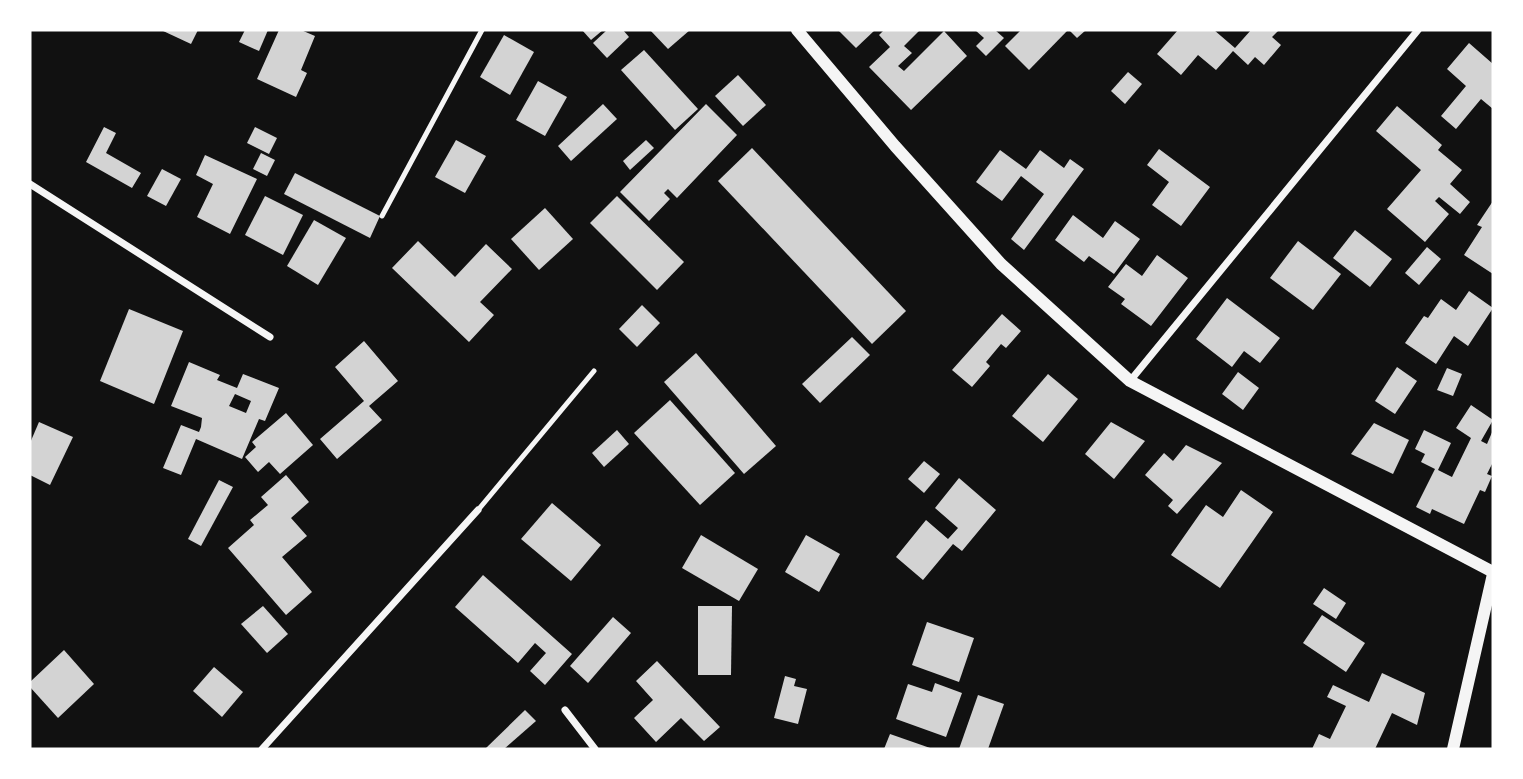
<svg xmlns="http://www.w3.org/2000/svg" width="1523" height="779" viewBox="0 0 1523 779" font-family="Poppins,sans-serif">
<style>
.building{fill:#d3d3d3;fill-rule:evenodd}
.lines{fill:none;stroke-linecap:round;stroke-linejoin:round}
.service{stroke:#f5f5f5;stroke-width:5}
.minor{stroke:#f5f5f5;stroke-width:7}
.tertiary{stroke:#f5f5f5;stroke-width:12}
</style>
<rect width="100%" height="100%" fill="#111"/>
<g class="building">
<polygon points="161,30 198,30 191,44"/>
<polygon points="245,30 268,30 259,51 239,42"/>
<polygon points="279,30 301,30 315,36 301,70 307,73 296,97 257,79"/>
<polygon points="582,30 603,30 591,40"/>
<polygon points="607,30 623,30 629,37 607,58 593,43"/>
<polygon points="650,30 690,30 668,49"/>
<polygon points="838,30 875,30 856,48"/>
<polygon points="884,30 920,30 904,46 912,53 898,66 904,71 944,31 967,56 911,110 869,67 890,47 879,35"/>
<polygon points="975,30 995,30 1004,38 986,56 976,46 984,38"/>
<polygon points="1021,30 1068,30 1029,70 1005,46"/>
<polygon points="1069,30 1086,30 1077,38"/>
<polygon points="1178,30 1214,30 1235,48 1251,30 1279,30 1272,37 1281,45 1264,65 1255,57 1248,65 1233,51 1216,70 1198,55 1181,75 1157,54"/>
<polygon points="504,35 534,52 510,95 480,77"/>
<polygon points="1469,43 1493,64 1493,109 1481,99 1456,129 1441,116 1466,86 1447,69"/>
<polygon points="644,50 698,109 675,130 621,70"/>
<polygon points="1128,72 1142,84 1125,104 1111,91"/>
<polygon points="738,75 766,105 743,126 715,96"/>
<polygon points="538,81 567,97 545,136 516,120"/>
<polygon points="603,104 617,119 571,161 558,146"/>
<polygon points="706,104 737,135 677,198 668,189 664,193 670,199 649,221 620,192"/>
<polygon points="1397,106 1442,145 1438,150 1462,170 1450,184 1470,202 1460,214 1439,197 1435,201 1449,214 1425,242 1387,209 1421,170 1376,131"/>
<polygon points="104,127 116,133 106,153 141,173 132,188 86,162"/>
<polygon points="255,127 277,138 269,154 247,143"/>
<polygon points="456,140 486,156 465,193 435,177"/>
<polygon points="646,140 654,148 630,170 623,161"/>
<polygon points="752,148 906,311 872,344 718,181"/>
<polygon points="1159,149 1210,187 1181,226 1152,205 1169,182 1147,165"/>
<polygon points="1000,150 1026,169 1040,150 1064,168 1070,159 1084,169 1024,250 1011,239 1044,194 1021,176 1002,201 976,182"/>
<polygon points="261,153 275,160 267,176 253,169"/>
<polygon points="205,155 257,179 230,234 197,217 213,184 196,175"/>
<polygon points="162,169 181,179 166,206 147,196"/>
<polygon points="295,173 380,216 370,238 284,194"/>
<polygon points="265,196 303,215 283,255 245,235"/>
<polygon points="617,196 684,262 657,290 590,223"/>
<polygon points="1493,201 1493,274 1464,255 1482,227 1477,225"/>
<polygon points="545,208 573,239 539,270 511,239"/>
<polygon points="1073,215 1103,238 1115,221 1140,239 1114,274 1089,256 1084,262 1055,240"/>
<polygon points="314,220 346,238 318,285 287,266"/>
<polygon points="1355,230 1392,259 1370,287 1333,258"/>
<polygon points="418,241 455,277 486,244 512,269 480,302 494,315 469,342 392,268"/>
<polygon points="1298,241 1341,274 1313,310 1270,278"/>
<polygon points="1427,247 1441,259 1419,285 1405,273"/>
<polygon points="1157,255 1188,278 1151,326 1121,304 1125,299 1108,287 1126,264 1142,276"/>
<polygon points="1469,291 1493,308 1468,346 1454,336 1436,364 1405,343 1424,316 1428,318 1441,299 1456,310"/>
<polygon points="1227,298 1280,338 1260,363 1244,351 1232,367 1196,339"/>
<polygon points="642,305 660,323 637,347 619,329"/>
<polygon points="129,309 183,331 154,404 100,381"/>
<polygon points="1002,314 1021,331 1006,348 1001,344 986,362 990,366 972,387 952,370"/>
<polygon points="852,337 870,355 820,403 802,384"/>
<polygon points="364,341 398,381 369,406 382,420 337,459 320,439 364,401 335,367"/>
<polygon points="696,353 776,446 744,474 664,382"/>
<path d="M189,362L220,375L217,380L237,388L243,374L279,388L265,421L259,419L242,459L196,439L181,475L163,468L181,425L199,432L201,427L202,418L171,406ZM235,394L251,401L246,413L229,406Z"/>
<polygon points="1397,367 1417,381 1395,414 1375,401"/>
<polygon points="1447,368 1462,374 1453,396 1437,390"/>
<polygon points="1238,372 1259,388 1243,410 1222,394"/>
<polygon points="1048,374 1078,399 1043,442 1012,416"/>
<polygon points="670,400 735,473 700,505 634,433"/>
<polygon points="1471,405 1493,420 1481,441 1487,444 1493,430 1493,462 1487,474 1492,476 1485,492 1480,490 1464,524 1432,509 1430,514 1416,507 1435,469 1421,462 1425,454 1415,449 1424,430 1451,443 1438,470 1452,477 1471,438 1456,428"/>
<polygon points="286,413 313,445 280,474 269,462 258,472 245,457 256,447 252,442"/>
<polygon points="39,422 73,437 50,485 30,475 30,443"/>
<polygon points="1111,422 1145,441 1114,479 1085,454"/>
<polygon points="1374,423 1409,440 1393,474 1351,454"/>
<polygon points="617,430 629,444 604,467 592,453"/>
<polygon points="1186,445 1222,463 1177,514 1168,506 1173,500 1145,475 1164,453 1173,461"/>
<polygon points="924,461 940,474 924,493 908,479"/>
<polygon points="286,475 309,502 291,518 307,536 282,557 312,592 286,615 228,548 254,525 250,520 268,505 261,497"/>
<polygon points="959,478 996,510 962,551 953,544 923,580 896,557 926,520 948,539 958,528 935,508"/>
<polygon points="219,480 233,487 201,546 188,539"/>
<polygon points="1241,490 1273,512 1220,588 1171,555 1206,505 1223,517"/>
<polygon points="552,503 601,545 571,581 521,539"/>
<polygon points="701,535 758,569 739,601 682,568"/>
<polygon points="806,535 840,554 819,592 785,572"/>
<polygon points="483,575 572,654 545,685 530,671 546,653 535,643 518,663 455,607"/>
<polygon points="1324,588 1346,603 1336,619 1313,604"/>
<polygon points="263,606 288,634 267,653 241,624"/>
<polygon points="698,606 732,606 731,675 698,675"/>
<polygon points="1322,615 1365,643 1346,672 1303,643"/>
<polygon points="613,617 631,633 588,683 570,666"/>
<polygon points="927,622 974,638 959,682 912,665"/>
<polygon points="64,650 94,684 58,718 30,687 30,682"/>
<polygon points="657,661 720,727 704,741 681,718 656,742 634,718 653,700 636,681"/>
<polygon points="214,667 243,692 222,717 193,691"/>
<polygon points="1382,673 1425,693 1417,725 1392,713 1375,749 1312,749 1319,734 1330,739 1346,706 1327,697 1333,685 1369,702"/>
<polygon points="785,676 796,679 794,686 807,689 798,724 774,718"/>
<polygon points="935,683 962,693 946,737 896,719 908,684 932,692"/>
<polygon points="978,695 1004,704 988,749 959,749"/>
<polygon points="525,710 536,721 504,749 485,749"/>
<polygon points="890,734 933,749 884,749"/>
</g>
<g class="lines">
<g class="service">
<polyline points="382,216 482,30"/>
<polyline points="478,510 594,371"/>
</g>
<g class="minor">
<polyline points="30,184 270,337"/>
<polyline points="1130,381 1418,30"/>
<polyline points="565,710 595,749"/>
<polyline points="262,749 478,510"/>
</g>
<g class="tertiary">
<polyline points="797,30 895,146 1001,264 1130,381 1493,572"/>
<polyline points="1453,749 1493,574"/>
</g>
</g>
<rect width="1523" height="779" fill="none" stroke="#ffffff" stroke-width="63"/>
</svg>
